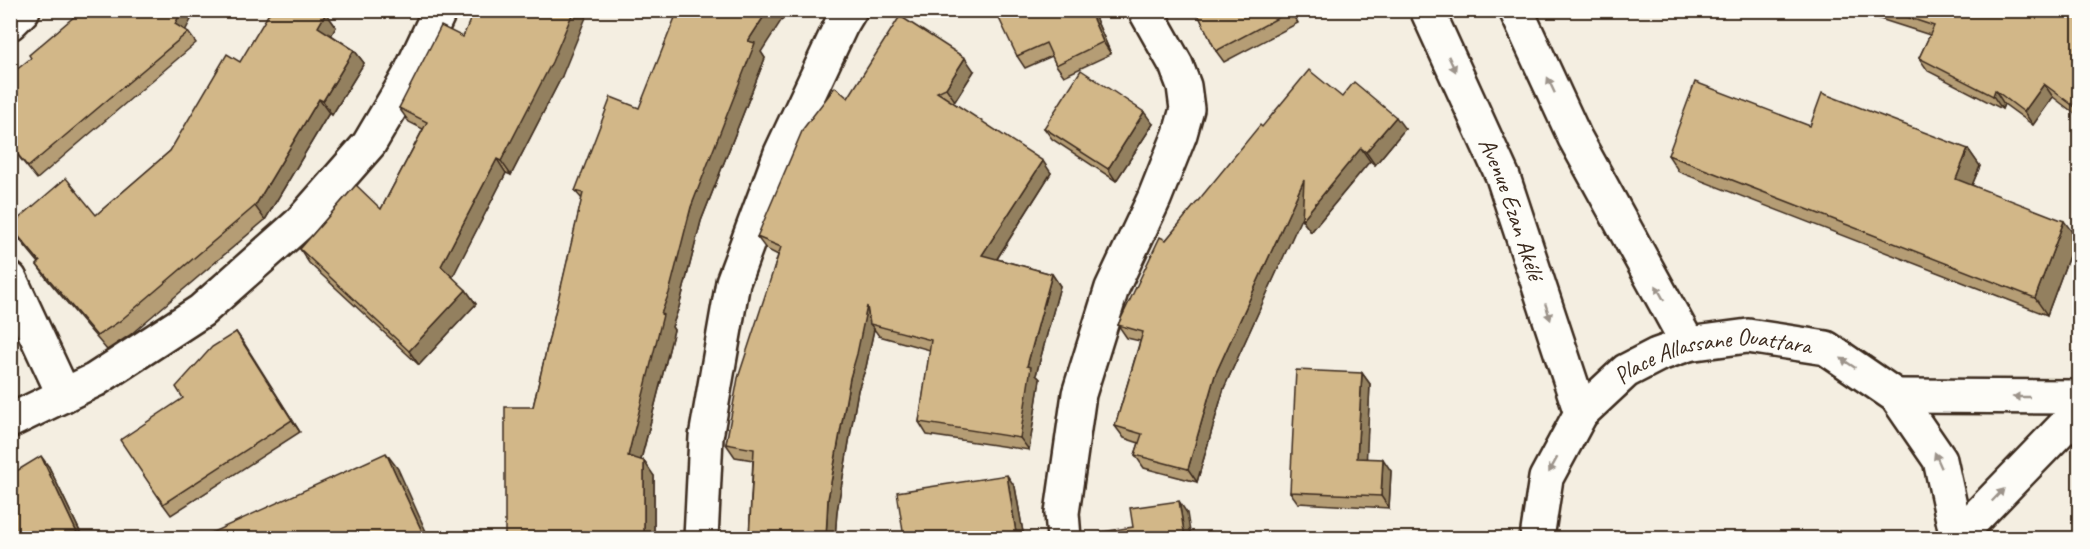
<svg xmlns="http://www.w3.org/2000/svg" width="2090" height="549" viewBox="0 0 2090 549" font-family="Caveat,sans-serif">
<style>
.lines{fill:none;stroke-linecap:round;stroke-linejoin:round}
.minor-casing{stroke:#3b2a1e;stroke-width:38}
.tertiary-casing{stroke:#3b2a1e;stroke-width:38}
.minor{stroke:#fdfcf7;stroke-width:33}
.tertiary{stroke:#fdfcf7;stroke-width:33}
.wall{fill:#b59d75;stroke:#3b2a1e;stroke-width:1.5}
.shaded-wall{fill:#93805f;stroke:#3b2a1e;stroke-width:1.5}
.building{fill:#d2b788;stroke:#3b2a1e;stroke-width:1.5}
.oneway{fill:#9c938a}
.labels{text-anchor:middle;stroke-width:5;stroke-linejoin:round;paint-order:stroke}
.street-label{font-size:24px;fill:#3b2a1e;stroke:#fdfcf7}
</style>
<rect width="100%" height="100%" fill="#f4eee1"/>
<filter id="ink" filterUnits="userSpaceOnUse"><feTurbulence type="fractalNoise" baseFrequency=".0167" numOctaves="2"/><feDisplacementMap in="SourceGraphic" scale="12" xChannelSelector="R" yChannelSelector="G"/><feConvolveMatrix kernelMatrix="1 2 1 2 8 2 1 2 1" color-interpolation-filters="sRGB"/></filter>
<g filter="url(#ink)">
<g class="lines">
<g class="minor-casing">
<g id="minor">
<polyline points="10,23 23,10"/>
<polyline points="10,279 64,395"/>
<polyline points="10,421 95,380 201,311 299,224 369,144 408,78 440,10"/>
<polyline points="701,538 706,437 733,282 781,153 841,25 850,10"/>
<polyline points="1064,538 1062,513 1079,394 1112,288 1154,199 1180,134 1187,109 1184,86 1176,65 1145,10"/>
</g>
</g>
<g class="tertiary-casing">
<g id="tertiary">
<path id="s1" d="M1427,10L1503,177L1581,413"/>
<polyline points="1516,10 1575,138 1688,344"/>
<polyline points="1896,396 2080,397"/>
<polyline points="1957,537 2080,410"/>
<path id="s2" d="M1537,538L1546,478L1581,413L1626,371L1657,355L1688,344L1748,336L1826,348L1896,396L1940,460L1957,538"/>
</g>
</g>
<use href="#minor" class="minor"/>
<use href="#tertiary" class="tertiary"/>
</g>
<g class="wall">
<polygon points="1092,10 1111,54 1064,76 1056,65 1052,56 1025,68 1017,56"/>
<polygon points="1196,10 1291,10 1298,23 1224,62 1216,51"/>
<polygon points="1852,10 2078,10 2079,12 2079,117 2053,97 2033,125 2004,104 2002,109 1928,71 1919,58 1930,35"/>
<polygon points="326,13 336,27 331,35 354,50 364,63 332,115 329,113 265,220 130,335 107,350 47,279 37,265 39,263 20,240 10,227 96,215 170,151"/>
<polygon points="186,30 188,32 196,43 37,179 10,146 10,75"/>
<polygon points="463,37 562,76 511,175 506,173 452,277 466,290 476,304 419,365 309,263 300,249 381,209 423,129 409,122 399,108"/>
<polygon points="761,52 765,58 701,221 679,307 672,327 674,330 641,460 654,476 654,538 505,538 533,407 582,199 575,191 639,108"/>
<polygon points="974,71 955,101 952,102 1051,173 997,259 1052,274 1060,286 1036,375 1040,379 1029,450 927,435 919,422 930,350 879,336 874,329 866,367 858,390 837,511 835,538 749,538 753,460 735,457 726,444 778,255 766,249 757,237 848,98"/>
<polygon points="1342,97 1405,129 1375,165 1370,161 1311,232 1302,220 1302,215 1224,388 1197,482 1144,468 1135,455 1139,443 1124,438 1115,426 1140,341 1127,338 1118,325 1166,240 1262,127"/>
<polygon points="1153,124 1116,181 1052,139 1044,128"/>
<polygon points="1810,126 1968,149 1980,166 1972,185 2076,237 2047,315 1679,172 1668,155"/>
<polygon points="236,332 300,432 171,515 163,504 183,398"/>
<polygon points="1362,373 1370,384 1366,458 1391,471 1389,508 1298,503 1290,492"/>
<polygon points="49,467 83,538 10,538"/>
<polygon points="1015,487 1024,538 904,538"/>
</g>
<g class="shaded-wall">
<polygon points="182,10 196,10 183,35 175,24"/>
<polygon points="574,10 589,10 562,76 511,175 501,161"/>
<polygon points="768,10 788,10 761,52 765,58 701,221 679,307 672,327 674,330 638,471 628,456 661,314 691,207 748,41"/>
<polygon points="1089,10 1092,10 1111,54 1103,42"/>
<polygon points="1289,10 1291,10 1298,23"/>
<polygon points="326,13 336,27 328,41 318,27"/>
<polygon points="354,50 364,63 332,115 323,101"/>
<polygon points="965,58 974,71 955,101 946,88"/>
<polygon points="2044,84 2053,97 2033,125 2024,112"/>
<polygon points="1995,90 2004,104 2002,109 1993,96"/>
<polygon points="319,99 329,113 265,220 255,206"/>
<polygon points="1144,112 1153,124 1116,181 1108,169"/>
<polygon points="1396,117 1405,129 1375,165 1366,152"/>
<polygon points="1361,148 1370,161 1311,232 1302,220"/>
<polygon points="1968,149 1980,166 1968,195 1956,179"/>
<polygon points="497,159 506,173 451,280 441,266"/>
<polygon points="1043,161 1051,173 991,268 982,255"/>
<polygon points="1304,180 1313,192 1224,388 1197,482 1188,469 1215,375"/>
<polygon points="2064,221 2076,237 2047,315 2035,298"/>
<polygon points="1052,274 1060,286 1036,375 1040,379 1029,450 1020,438 1027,366"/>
<polygon points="466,290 476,304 419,365 409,351"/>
<polygon points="867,306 870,324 874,329 866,367 858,390 837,511 835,538 826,538 828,499 850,378"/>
<polygon points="236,332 244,343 300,432 292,420"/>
<polygon points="1362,373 1370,384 1366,469 1357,458"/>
<polygon points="386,453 398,469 429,538 425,538"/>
<polygon points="41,456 49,467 83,538 81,538 77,533"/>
<polygon points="1383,459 1391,471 1389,508 1381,496"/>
<polygon points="644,461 654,476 654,538 644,538"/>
<polygon points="1007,475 1015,487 1024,538 1020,538 1016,533"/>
<polygon points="1179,501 1187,513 1191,538 1185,538"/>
</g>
<g class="building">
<polygon points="82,10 182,10 175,24 188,32 28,167 10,145 10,75 31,58 29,55"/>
<polygon points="271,10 322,10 326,13 318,27 354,50 323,101 319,99 255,206 120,321 97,336 37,265 40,262 10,226 66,178 96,215 170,151 227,54 240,62"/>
<polygon points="474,10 574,10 552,62 501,161 497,159 441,266 466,290 409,351 300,249 356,185 381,209 427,122 399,108 441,26 463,37"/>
<polygon points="678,10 768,10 748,41 755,43 691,207 669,293 661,314 663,315 628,456 644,461 644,538 505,538 505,407 533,407 583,193 575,191 611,97 639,108"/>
<polygon points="995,10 1089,10 1103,42 1056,65 1046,43 1017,56"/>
<polygon points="1196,10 1289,10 1289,12 1216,51"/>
<polygon points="1886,10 2078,10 2079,12 2079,110 2044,84 2024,112 1995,90 1993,96 1919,58 1934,26"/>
<polygon points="900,16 965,58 946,88 937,92 1043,161 982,255 1052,274 1027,366 1031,367 1020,438 919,422 931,340 870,324 867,306 857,354 850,378 828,499 826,538 749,538 754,449 726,444 738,378 781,247 757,237 803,129 835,87 848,98"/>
<polygon points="1081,70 1144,112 1108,169 1044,128"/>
<polygon points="1309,70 1342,97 1354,82 1396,117 1366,152 1361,148 1302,220 1304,180 1215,375 1188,469 1135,455 1142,434 1115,426 1143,332 1118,325 1160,237 1166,240 1260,125 1262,127"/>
<polygon points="1695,82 1810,126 1822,93 1968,149 1956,179 2064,221 2035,298 1668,155"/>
<polygon points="236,332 292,420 163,504 120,440 183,398 176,387 212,347"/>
<polygon points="1296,370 1362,373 1357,458 1383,459 1381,496 1290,492"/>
<polygon points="386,453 425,538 200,538"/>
<polygon points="41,456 77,533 66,538 10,538 10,475"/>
<polygon points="1007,475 1016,533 994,536 994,538 904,538 897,492"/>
<polygon points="1179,501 1185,538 1102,538 1101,532 1133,527 1130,508"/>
</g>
<defs><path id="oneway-solid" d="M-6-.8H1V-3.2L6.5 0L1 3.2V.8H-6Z" transform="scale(1.5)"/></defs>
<g class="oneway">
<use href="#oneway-solid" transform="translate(1452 64) rotate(65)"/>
<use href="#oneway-solid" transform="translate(1551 85) rotate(-115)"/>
<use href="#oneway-solid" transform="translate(1660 293) rotate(-119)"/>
<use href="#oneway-solid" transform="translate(1548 312) rotate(72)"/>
<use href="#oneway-solid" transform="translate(1848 363) rotate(-146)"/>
<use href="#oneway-solid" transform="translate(2021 397) rotate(-180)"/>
<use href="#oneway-solid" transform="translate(1938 460) rotate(-114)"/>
<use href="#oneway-solid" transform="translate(1553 465) rotate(119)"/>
<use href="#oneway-solid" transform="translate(1998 495) rotate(-46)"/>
</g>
</g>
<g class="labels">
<g class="street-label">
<text dy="8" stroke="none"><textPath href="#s1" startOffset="216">Avenue Ezan Akélé</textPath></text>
<text dy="8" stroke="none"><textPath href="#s2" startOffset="286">Place Allassane Ouattara</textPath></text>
</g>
</g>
<rect width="2090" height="549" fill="none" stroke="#fdfcf7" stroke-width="36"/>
<rect x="18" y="18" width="2054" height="513" fill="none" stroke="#3b2a1e" stroke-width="2" filter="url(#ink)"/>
</svg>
